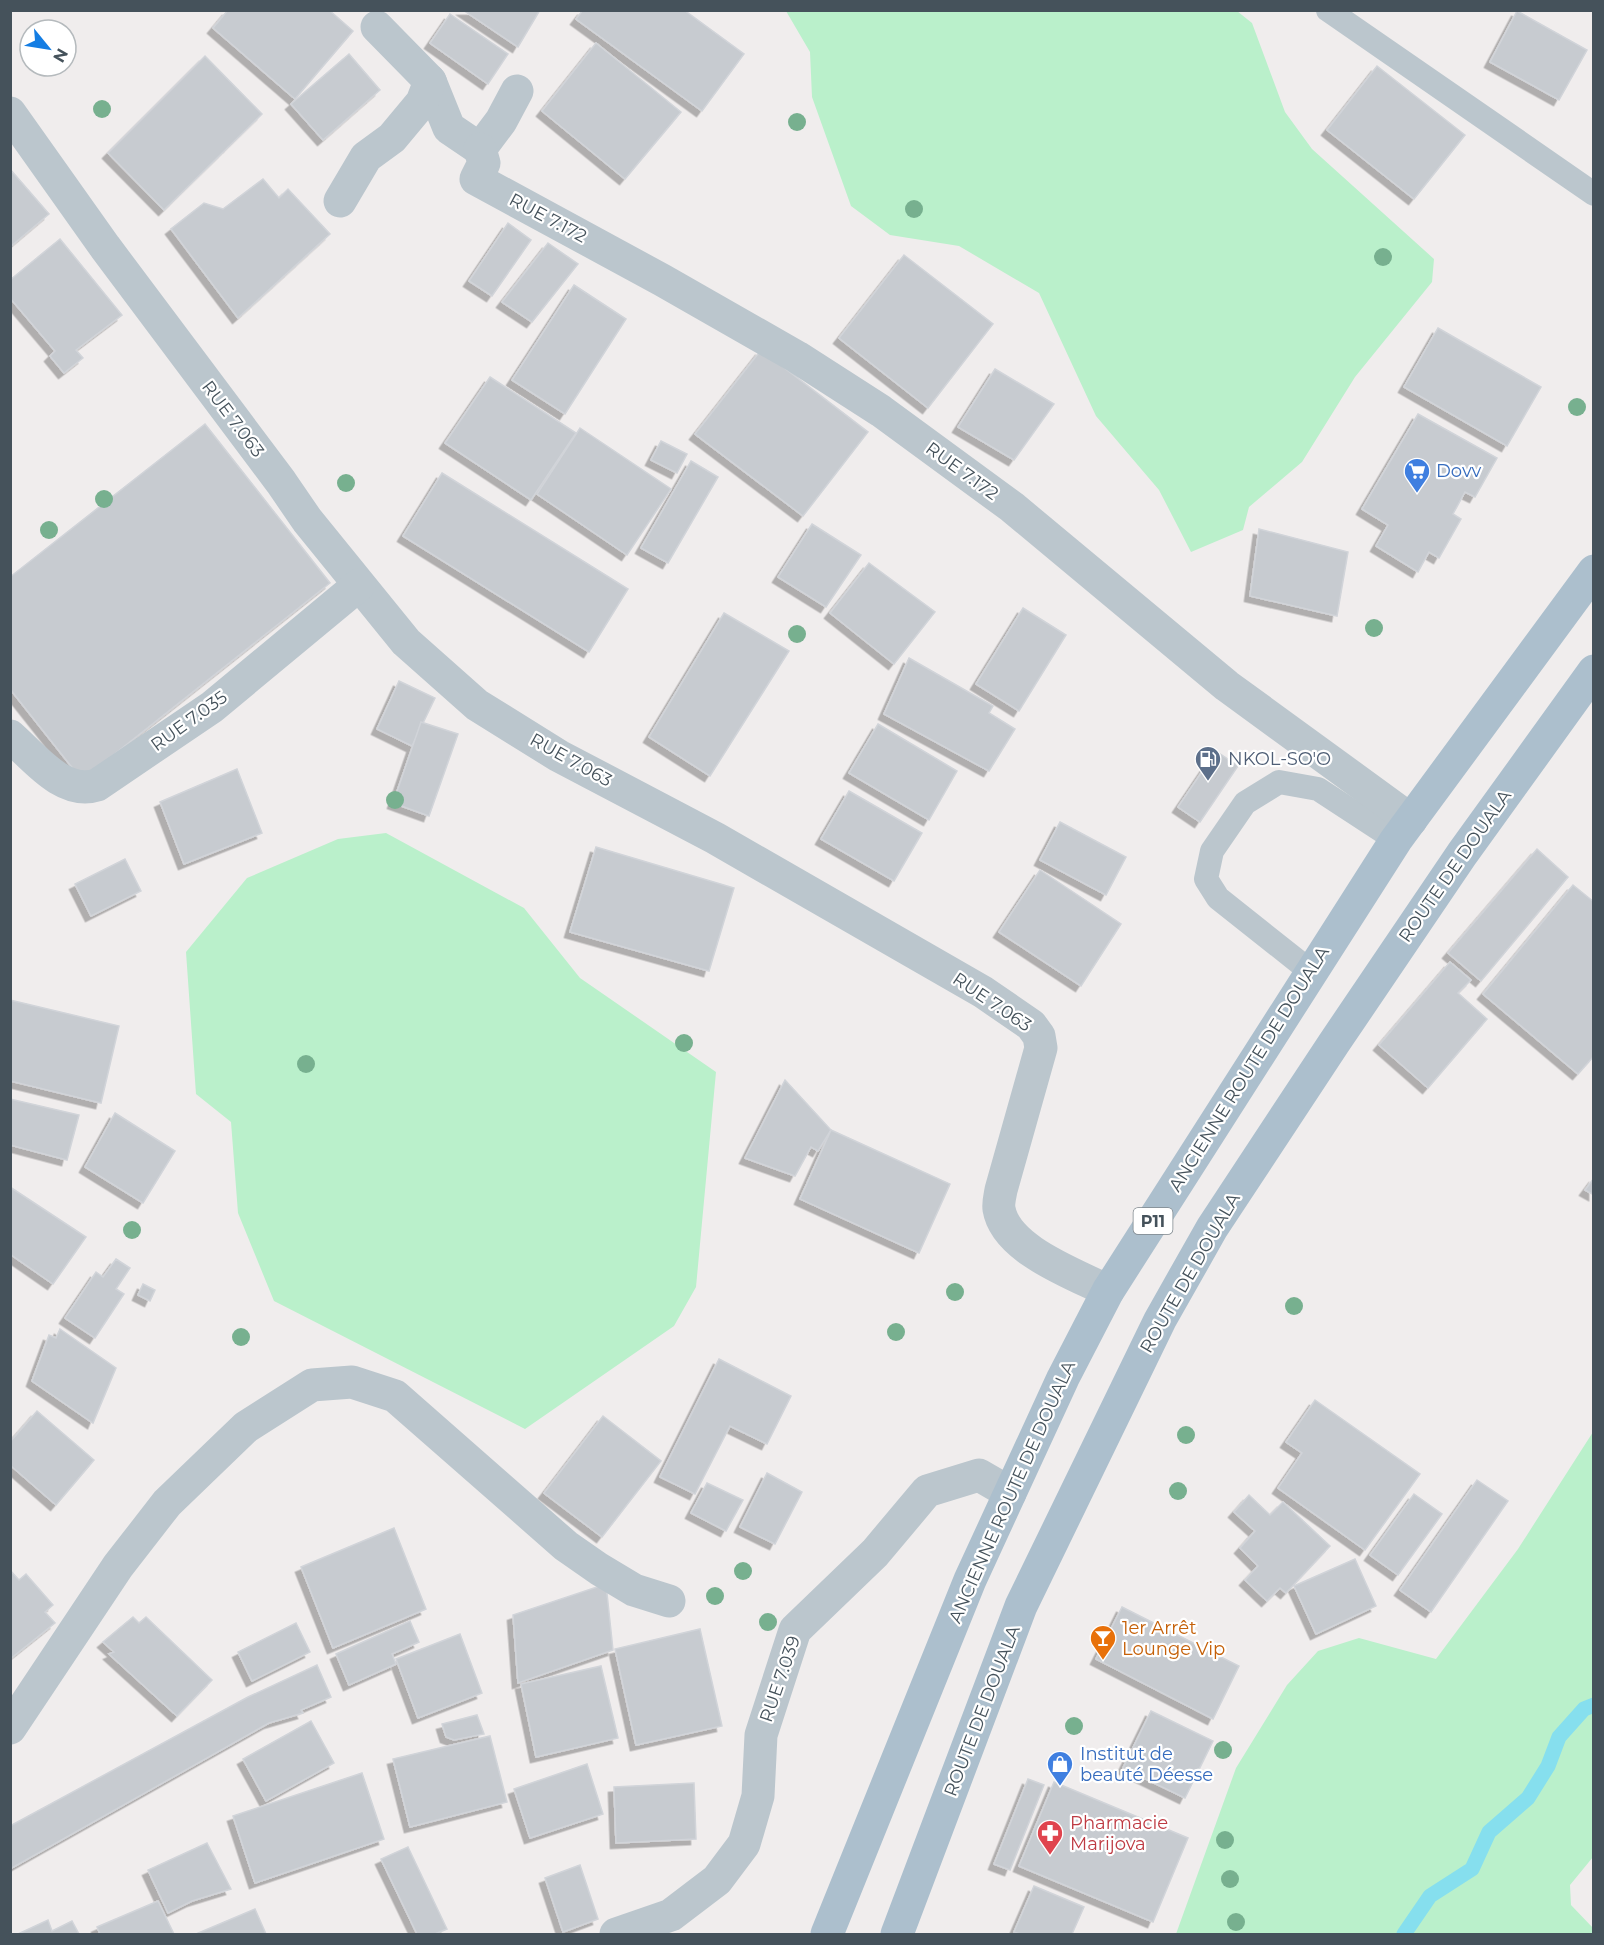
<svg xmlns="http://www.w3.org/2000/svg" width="1604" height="1945" viewBox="0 0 1604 1945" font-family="Montserrat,sans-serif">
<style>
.green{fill:#baf0cb}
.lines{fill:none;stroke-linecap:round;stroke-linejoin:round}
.stream{stroke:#86dfee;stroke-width:15}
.building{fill:#c7cbd0;stroke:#d1d4d9;stroke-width:1.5;filter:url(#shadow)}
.service{stroke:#bbc6cd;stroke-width:24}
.minor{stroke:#bbc6cd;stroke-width:33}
.primary{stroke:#acbfcd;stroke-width:33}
.tree{fill:#77b08f}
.labels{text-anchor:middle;stroke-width:4.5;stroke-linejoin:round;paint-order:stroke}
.shield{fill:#fff;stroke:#7d868c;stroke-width:1.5}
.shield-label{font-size:16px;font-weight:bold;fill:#45525b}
.street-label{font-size:18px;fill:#45525b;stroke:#fff}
.shop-label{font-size:18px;fill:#366cbe;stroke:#fff;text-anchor:start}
.service-label{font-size:18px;fill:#4e5e75;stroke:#fff;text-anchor:start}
.food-label{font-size:18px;fill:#c56008;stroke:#fff;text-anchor:start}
.health-label{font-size:18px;fill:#be3a42;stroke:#fff;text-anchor:start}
</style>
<defs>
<filter id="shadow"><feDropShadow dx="-5.5" dy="5.5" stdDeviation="0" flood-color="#0004"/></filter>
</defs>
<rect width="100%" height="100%" fill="#f0eded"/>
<g class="green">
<polygon points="786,11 1237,11 1252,23 1285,112 1312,149 1434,259 1432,282 1355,377 1302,462 1249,507 1243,530 1191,552 1159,490 1096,416 1039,293 959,246 890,235 851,206 812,97 810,52"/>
<polygon points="386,833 524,908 580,978 716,1072 696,1287 674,1326 525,1429 274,1301 238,1213 231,1122 196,1094 186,952 247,878 338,839"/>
<polygon points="1593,1432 1593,1857 1570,1885 1571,1905 1593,1928 1593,1934 1176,1934 1236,1768 1287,1685 1318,1651 1359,1638 1436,1659 1518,1549"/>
</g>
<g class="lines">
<polyline class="stream" points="1404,1934 1430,1896 1472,1869 1489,1832 1528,1798 1548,1766 1559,1737 1584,1709 1594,1705"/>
</g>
<g class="building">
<polygon points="228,10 329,10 353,31 295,99 213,28"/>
<polygon points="463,10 540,10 518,47"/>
<polygon points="583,10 684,10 744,54 702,111 576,19"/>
<polygon points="1517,11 1587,50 1559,100 1490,62"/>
<polygon points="450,14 508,54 488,84 430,43"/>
<polygon points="596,43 681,112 625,179 542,111"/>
<polygon points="349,54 380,90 323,140 291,104"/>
<polygon points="205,56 262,114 164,210 108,153"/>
<polygon points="1377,66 1465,135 1414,199 1327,130"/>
<polygon points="10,169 49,214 10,247"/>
<polygon points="263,179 279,198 288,189 330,234 238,318 171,229 204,203 223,209"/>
<polygon points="508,223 531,240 492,296 469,281"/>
<polygon points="60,239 122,315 76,350 83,358 64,373 50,356 55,351 10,298 10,280"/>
<polygon points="548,243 578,264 532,322 502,302"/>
<polygon points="904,255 993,324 928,408 839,338"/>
<polygon points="574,285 626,319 565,414 512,380"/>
<polygon points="1438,328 1541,387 1507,446 1404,387"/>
<polygon points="761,350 868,432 803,516 695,434"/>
<polygon points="995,369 1054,404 1014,460 958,427"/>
<polygon points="490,377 576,433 531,500 445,443"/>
<polygon points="1418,414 1497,458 1475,497 1465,492 1453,514 1461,519 1439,558 1429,552 1418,572 1376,546 1388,525 1362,509"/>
<polygon points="205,424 330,583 82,780 10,689 10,577"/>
<polygon points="580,428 671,489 627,555 537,494"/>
<polygon points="661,441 687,454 677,473 651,460"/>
<polygon points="691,461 718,477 668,563 641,548"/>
<polygon points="442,473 628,589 589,652 403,536"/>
<polygon points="812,524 861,555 826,607 778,577"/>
<polygon points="1259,529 1348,552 1337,616 1250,596"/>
<polygon points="869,563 935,612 894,664 830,613"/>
<polygon points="1023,608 1066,635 1019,711 976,684"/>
<polygon points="724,613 789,651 710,776 649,737"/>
<polygon points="909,658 993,706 989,713 1015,729 989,771 884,714"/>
<polygon points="399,681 435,698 412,746 377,729"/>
<polygon points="421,722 458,734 429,816 393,803"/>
<polygon points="878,724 957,771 929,820 849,773"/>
<polygon points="1216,751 1238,766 1200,822 1178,807"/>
<polygon points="237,769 262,833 184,864 160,802"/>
<polygon points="849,791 922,833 894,881 821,839"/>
<polygon points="1060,822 1126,857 1106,895 1040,860"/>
<polygon points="596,847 734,888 709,971 570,932"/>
<polygon points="1537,849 1568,877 1481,981 1448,953"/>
<polygon points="125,859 141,891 91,916 75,884"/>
<polygon points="1040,870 1121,924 1081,986 999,932"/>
<polygon points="1573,885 1594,902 1594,1056 1578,1074 1483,994"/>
<polygon points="1450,962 1471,980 1458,993 1487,1019 1428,1088 1379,1045"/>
<polygon points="10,1000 119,1026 101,1103 10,1081"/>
<polygon points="785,1080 831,1130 818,1151 811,1147 795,1176 745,1158"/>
<polygon points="10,1099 79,1115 67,1160 10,1145"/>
<polygon points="115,1113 175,1151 143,1203 85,1167"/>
<polygon points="831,1130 950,1184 919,1253 800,1199"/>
<polygon points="1594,1178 1594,1195 1585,1190"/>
<polygon points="10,1187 86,1237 53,1284 10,1254"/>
<polygon points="116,1259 130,1268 116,1289 124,1294 95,1338 65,1318 96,1272 103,1277"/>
<polygon points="143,1284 155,1290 150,1301 138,1295"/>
<polygon points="60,1329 116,1368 93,1423 32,1381 49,1335 56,1338"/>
<polygon points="719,1359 791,1396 767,1444 730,1426 695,1494 660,1477"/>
<polygon points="1315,1400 1420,1474 1365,1550 1278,1488 1302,1453 1286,1442"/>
<polygon points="37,1411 94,1460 56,1505 10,1465 10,1442"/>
<polygon points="603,1416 661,1461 602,1537 544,1493"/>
<polygon points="767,1473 802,1492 775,1544 740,1527"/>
<polygon points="1477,1480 1508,1501 1431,1612 1400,1590"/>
<polygon points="707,1483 743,1500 726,1531 691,1513"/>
<polygon points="1414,1494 1442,1514 1398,1575 1370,1555"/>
<polygon points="1249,1495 1270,1515 1283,1502 1330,1546 1286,1593 1280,1588 1267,1601 1245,1580 1258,1566 1240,1548 1255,1531 1234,1512"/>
<polygon points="394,1528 426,1609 333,1648 301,1567"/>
<polygon points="1355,1559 1376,1606 1316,1634 1294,1586"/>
<polygon points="10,1570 19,1580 26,1574 53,1605 45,1612 55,1623 10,1659"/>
<polygon points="606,1584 613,1650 518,1683 513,1615"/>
<polygon points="1122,1607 1239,1666 1213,1719 1096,1659"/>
<polygon points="133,1617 139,1623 146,1617 212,1680 177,1716 109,1654 114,1652 103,1642"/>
<polygon points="410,1621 419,1642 392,1654 396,1664 349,1685 336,1654"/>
<polygon points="296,1623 310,1652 252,1681 238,1652"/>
<polygon points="700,1629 722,1726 636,1745 615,1649"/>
<polygon points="460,1634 482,1693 418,1718 396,1659"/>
<polygon points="317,1665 331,1697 301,1710 303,1713 269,1723 10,1869 10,1826 248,1697"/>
<polygon points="601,1666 618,1738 536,1757 521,1684"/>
<polygon points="1151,1711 1213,1741 1185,1798 1123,1768"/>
<polygon points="477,1715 484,1734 454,1740 446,1737 442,1724"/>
<polygon points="311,1721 334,1763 266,1801 243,1759"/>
<polygon points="490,1736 507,1802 410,1827 393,1759"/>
<polygon points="587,1764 603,1814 530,1838 514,1789"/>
<polygon points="362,1773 384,1839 255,1883 233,1816"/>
<polygon points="1028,1779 1044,1785 1010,1870 994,1864"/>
<polygon points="1054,1782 1188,1838 1153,1922 1019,1866"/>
<polygon points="694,1783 696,1839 616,1843 614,1787"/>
<polygon points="207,1843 231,1889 192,1901 168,1913 148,1870"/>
<polygon points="408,1847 447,1929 435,1934 417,1934 381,1859"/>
<polygon points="580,1865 598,1919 563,1932 545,1878"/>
<polygon points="1034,1886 1084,1907 1072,1934 1020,1934 1014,1932"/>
<polygon points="158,1901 174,1934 100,1934 97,1927"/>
<polygon points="255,1909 266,1934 196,1934"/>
<polygon points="48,1920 52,1931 72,1921 79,1934 18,1934"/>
</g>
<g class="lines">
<g class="service">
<polyline points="1328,10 1594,194"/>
<polyline points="1310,971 1218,898 1206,879 1212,851 1245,803 1279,782 1318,789 1396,840"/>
</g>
<g class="minor">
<polyline points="430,81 449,128 480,149 501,121 517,91"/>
<path d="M10,113L105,247L281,482L307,520L406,642L477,705L559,756L715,838L983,992L1031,1025L1039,1036L1041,1048L1001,1190C1000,1196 998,1203 999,1209C1006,1250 1075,1274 1108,1291"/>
<polyline points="480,149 484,163 476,179 662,280 797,357 881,411 1012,507 1227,686 1411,820"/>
<polyline points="340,201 366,157 392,138 422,102 430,81 377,27"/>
<path d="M10,736C34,757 63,796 97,785L212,707L359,585"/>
<polyline points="10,1728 118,1566 167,1503 246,1427 312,1385 352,1382 395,1396 566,1546 599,1569 634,1590 669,1601"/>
<polyline points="616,1934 671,1915 717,1880 744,1844 758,1796 761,1735 795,1630 875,1553 927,1491 979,1475 1010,1493"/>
</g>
<g class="primary">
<polyline points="827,1934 970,1580 1063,1378 1108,1291 1396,840 1594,571"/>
<polyline points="897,1934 1021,1606 1160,1320 1212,1228 1334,1043 1462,854 1594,671"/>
</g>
</g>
<g class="tree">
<circle cx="102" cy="109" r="9"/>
<circle cx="797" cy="122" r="9"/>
<circle cx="914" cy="209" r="9"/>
<circle cx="1383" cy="257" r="9"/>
<circle cx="1577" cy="407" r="9"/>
<circle cx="346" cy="483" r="9"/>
<circle cx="104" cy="499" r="9"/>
<circle cx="49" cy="530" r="9"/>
<circle cx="1374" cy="628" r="9"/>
<circle cx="797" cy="634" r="9"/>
<circle cx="395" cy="800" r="9"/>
<circle cx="684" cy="1043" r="9"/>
<circle cx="306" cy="1064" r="9"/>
<circle cx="132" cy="1230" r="9"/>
<circle cx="955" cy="1292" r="9"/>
<circle cx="1294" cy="1306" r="9"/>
<circle cx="896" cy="1332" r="9"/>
<circle cx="241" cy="1337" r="9"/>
<circle cx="1186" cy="1435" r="9"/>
<circle cx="1178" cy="1491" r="9"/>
<circle cx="743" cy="1571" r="9"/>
<circle cx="715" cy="1596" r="9"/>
<circle cx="768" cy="1622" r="9"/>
<circle cx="1074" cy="1726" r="9"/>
<circle cx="1223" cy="1750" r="9"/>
<circle cx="1225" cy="1840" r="9"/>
<circle cx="1230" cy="1879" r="9"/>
<circle cx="1236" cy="1922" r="9"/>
</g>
<defs>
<g id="supermarket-pin" transform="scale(1.35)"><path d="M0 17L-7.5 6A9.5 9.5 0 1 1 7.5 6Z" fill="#3f7fe0" stroke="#fff"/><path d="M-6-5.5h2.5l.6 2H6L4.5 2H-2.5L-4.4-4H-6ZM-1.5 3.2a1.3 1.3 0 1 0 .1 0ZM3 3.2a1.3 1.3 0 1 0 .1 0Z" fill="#fff"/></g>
<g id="fuel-pin" transform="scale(1.35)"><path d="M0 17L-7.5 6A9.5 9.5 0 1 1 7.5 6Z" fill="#5c6f8a" stroke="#fff"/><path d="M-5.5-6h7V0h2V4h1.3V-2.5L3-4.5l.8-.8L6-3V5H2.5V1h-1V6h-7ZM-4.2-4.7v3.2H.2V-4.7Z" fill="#fff"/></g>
<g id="bar-pin" transform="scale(1.35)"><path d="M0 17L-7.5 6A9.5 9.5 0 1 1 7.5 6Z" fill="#e8710a" stroke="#fff"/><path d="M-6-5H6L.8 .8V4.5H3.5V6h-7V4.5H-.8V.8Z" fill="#fff"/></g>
<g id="shop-pin" transform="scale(1.35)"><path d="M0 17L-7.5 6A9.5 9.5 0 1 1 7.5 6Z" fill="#3f7fe0" stroke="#fff"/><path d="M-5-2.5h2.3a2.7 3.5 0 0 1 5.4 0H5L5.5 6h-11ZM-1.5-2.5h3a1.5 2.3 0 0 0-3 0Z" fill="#fff"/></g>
<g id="pharmacy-pin" transform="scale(1.35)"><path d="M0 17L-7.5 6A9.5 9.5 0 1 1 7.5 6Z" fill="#e0444e" stroke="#fff"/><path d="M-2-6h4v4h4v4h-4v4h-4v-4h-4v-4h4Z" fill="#fff"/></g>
</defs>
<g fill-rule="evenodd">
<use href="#supermarket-pin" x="1417" y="471"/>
<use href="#fuel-pin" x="1208" y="759"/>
<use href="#bar-pin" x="1103" y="1638"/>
<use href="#shop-pin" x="1060" y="1764"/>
<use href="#pharmacy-pin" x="1050" y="1833"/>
</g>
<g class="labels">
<rect class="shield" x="1133.5" y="1208" width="39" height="26" rx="4.5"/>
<g class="shield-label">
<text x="1153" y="1227">P11</text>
</g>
<g class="street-label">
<text transform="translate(548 218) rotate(28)" y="6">RUE 7.172</text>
<text transform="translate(233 419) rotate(53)" y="6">RUE 7.063</text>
<text transform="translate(962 471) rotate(36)" y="6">RUE 7.172</text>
<text transform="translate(189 721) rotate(-36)" y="6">RUE 7.035</text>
<text transform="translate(571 760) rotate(29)" y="6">RUE 7.063</text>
<text transform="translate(1455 866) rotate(-55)" y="6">ROUTE DE DOUALA</text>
<text transform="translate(992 1002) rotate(34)" y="6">RUE 7.063</text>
<text transform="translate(1249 1069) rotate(-58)" y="6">ANCIENNE ROUTE DE DOUALA</text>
<text transform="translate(1190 1273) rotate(-60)" y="6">ROUTE DE DOUALA</text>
<text transform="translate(1012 1492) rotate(-66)" y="6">ANCIENNE ROUTE DE DOUALA</text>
<text transform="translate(780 1679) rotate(-71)" y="6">RUE 7.039</text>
<text transform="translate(982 1711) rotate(-69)" y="6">ROUTE DE DOUALA</text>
</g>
<g class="shop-label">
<text x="1436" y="477">Dovv</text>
<text x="1080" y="1760">Institut de<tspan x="1080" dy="21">beauté Déesse</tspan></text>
</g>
<g class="service-label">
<text x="1228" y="765">NKOL-SO'O</text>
</g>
<g class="food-label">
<text x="1122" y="1634">1er Arrêt<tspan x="1122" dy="21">Lounge Vip</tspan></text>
</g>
<g class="health-label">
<text x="1070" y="1829">Pharmacie<tspan x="1070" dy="21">Marijova</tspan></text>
</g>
</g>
<rect width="1604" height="1945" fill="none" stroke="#45525b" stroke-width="24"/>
<g transform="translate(48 48) rotate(120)"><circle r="28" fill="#ffffff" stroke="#b5babd" stroke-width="1.5"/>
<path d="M0-4.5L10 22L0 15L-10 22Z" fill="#147de3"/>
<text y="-9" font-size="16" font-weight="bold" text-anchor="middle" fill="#45525b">N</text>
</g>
</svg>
